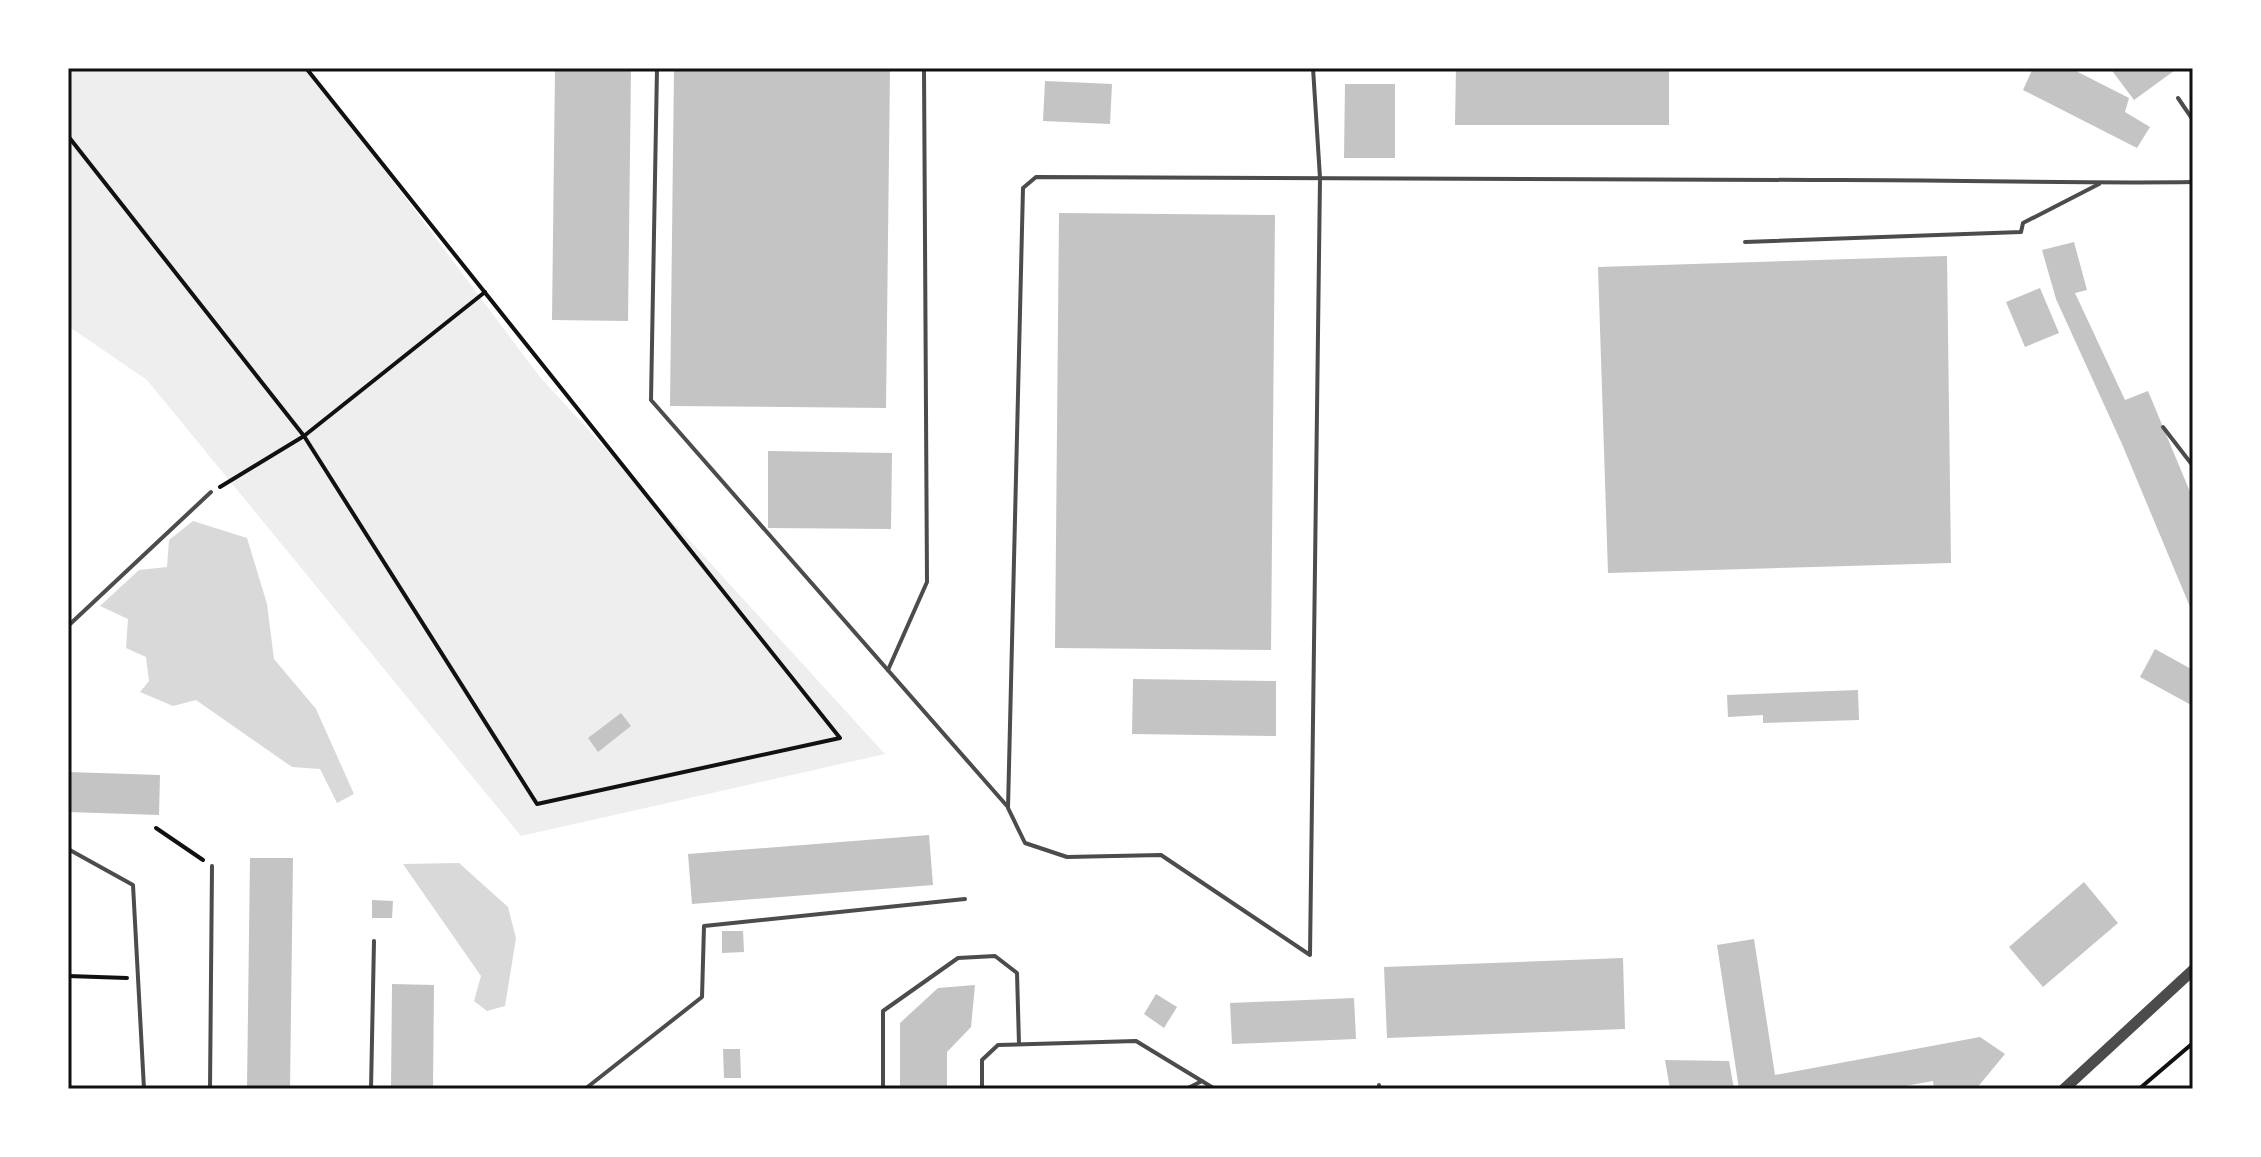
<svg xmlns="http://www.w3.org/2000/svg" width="2261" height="1157" viewBox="0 0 2261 1157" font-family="Commissioner,sans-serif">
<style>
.green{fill:#eee}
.water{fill:#d9d9d9}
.building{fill:#c4c4c4}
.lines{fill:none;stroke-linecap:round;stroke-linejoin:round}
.path{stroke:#111;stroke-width:4}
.service{stroke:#4c4c4c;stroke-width:4}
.tertiary{stroke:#4c4c4c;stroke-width:11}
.neatline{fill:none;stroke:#111;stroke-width:3}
</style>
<rect width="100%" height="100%" fill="#fff"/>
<polygon class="green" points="68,68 308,68 540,377 885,754 521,836 147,380 68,326"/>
<g class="water">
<polygon points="193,521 247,538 267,604 274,659 316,709 354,794 337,803 320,769 292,767 196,700 173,706 140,692 149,681 146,657 126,648 128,619 100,606 139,570 167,567 169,540"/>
<polygon points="459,863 508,907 516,938 505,1006 487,1011 474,1001 481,976 403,864"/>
</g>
<g class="building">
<polygon points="555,68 631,68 628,321 552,320"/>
<polygon points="674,68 890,68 886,408 670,406"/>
<polygon points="1456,68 1669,68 1669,125 1455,125"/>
<polygon points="2033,68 2070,68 2129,98 2125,112 2150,127 2137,148 2023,90"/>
<polygon points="2110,68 2178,68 2134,100"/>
<polygon points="1045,81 1112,84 1110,124 1043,121"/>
<polygon points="1345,84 1395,84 1395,158 1344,158"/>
<polygon points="1059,213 1275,215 1271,650 1055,648"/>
<polygon points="2074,242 2087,290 2075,293 2125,400 2148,391 2193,499 2193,614 2122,444 2056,299 2042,250"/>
<polygon points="1947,256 1951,563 1608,573 1598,267"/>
<polygon points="2040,288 2059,333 2025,347 2006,302"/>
<polygon points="768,451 892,453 891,529 768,528"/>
<polygon points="2155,649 2193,670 2193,706 2140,677"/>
<polygon points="1133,679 1276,681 1276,736 1132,734"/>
<polygon points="1858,690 1859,720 1763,723 1763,715 1728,717 1727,695"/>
<polygon points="621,713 631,726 598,752 588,738"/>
<polygon points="68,772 160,775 159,815 68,812"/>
<polygon points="929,835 933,885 692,904 688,854"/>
<polygon points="250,858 293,858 290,1089 247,1089"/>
<polygon points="2084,882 2118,923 2043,987 2009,947"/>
<polygon points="372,900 393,901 392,918 372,918"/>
<polygon points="722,931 743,931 744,952 722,953"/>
<polygon points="1754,939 1775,1075 1980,1037 2005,1054 1976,1089 1934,1089 1933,1081 1889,1089 1739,1089 1717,945"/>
<polygon points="1623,958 1625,1029 1387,1038 1384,967"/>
<polygon points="392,984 434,985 433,1089 391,1089"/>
<polygon points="975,985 971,1027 947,1052 947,1089 900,1089 900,1023 938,988"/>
<polygon points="1156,994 1177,1007 1164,1028 1144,1014"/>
<polygon points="1354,998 1356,1039 1232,1044 1230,1003"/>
<polygon points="723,1049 740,1049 741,1078 724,1078"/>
<polygon points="1665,1060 1729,1061 1734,1089 1670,1089"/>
</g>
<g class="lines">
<g class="path">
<polyline points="68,136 304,436 537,804 840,738 306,68"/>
<polyline points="220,487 304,436 485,292"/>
<polyline points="156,828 203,860"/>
<polyline points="68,976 127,978"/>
<polyline points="2139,1089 2193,1043"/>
</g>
<g class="service">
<polyline points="657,68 651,400 1007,806"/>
<path d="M1313,68L1320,178L1310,955L1161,855L1067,857L1025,843L1008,808L1023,188L1036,177L1812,180C1939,179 2066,184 2193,182"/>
<polyline points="2178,98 2193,120"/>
<polyline points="1745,242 2021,232 2023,223 2099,184"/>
<polyline points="2163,427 2193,466"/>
<polyline points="68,626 211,492"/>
<polyline points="888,670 927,582 924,68"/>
<polyline points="68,849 133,885 144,1089"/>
<polyline points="1379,1085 1379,1089"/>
<polyline points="210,1089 212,866"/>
<polyline points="371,1089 374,941"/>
<polyline points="585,1089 702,997 704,926 965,899"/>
<polyline points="883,1089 883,1011 958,958 995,956 1017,973 1019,1044"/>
<polyline points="982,1089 982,1060 998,1045 1136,1041 1215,1089"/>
<polyline points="1186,1089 1202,1081"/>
</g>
<polyline class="tertiary" points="2064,1089 2193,970"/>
</g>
<rect width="2261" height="1157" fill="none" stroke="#ffffff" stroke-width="140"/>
<rect x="70" y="70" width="2121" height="1017" class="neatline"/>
</svg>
